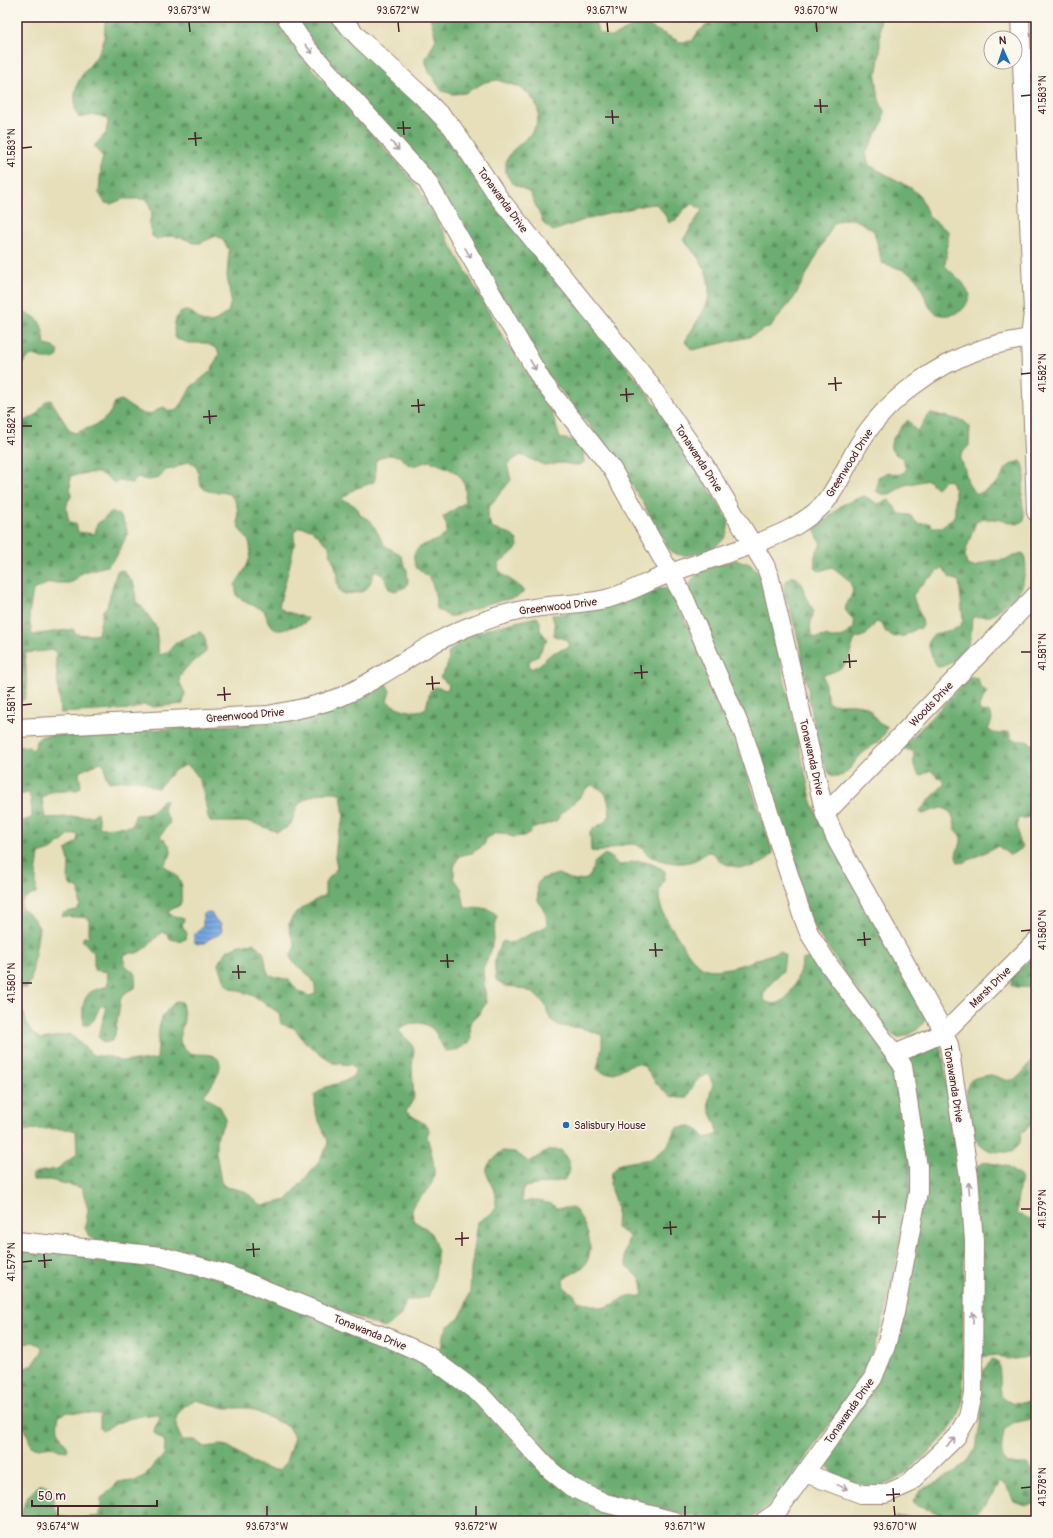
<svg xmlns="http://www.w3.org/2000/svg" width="1053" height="1538" viewBox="0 0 1053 1538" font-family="Pangolin,sans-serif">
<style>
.forest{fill:url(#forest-firs);stroke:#5b664e;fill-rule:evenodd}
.water{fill:url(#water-rules);stroke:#5e6284}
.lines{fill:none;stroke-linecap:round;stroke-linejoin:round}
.minor-casing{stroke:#987f72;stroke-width:20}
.minor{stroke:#fff;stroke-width:18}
.oneway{stroke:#ae9aa0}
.ticks{fill:none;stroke:#4a1f2b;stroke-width:1.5}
.poi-dot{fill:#1f6fb2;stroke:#fbf7ec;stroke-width:1.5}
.labels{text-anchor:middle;stroke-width:3;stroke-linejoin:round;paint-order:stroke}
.street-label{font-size:11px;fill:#4a1f2b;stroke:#fbf7ec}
.poi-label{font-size:11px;fill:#4a1f2b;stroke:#fbf7ec;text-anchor:start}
.neatline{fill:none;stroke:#4a1f2b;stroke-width:1.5}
.ticks-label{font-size:10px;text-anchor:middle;fill:#4a1f2b}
</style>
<defs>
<pattern id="forest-firs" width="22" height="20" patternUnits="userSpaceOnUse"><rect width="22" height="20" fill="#6cad71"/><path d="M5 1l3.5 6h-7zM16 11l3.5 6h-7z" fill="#5b8c5d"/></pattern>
<pattern id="water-rules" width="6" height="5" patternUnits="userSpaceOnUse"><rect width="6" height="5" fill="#73a4de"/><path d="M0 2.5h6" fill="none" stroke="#6085b4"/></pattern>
</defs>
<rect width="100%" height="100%" fill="#fbf7ec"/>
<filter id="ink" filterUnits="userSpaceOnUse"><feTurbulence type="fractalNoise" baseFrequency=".025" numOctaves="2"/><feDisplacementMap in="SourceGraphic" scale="8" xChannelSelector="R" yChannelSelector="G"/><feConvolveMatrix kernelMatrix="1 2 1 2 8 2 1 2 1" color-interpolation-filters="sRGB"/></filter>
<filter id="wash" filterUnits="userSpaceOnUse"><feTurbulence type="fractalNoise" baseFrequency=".012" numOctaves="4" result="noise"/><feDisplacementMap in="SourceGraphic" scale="16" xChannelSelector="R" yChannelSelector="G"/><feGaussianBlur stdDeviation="0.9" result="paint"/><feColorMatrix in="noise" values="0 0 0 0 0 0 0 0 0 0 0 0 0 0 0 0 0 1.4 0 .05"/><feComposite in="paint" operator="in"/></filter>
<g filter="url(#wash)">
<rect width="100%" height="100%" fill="#e6dfba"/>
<g class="forest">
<path d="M105,17H274L301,56L398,163L421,192L503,337L550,406L560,438L576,441L583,450L584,462L579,465H574L562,463L544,465L521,455L507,464L511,480L488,508V518L493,529L509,533L517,540L518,546L515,551L500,562L498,568C504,579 518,581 524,592L517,597L490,603L454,616H448L437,609C434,589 435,578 416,568C415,564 413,559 414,556C416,540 446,544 447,529C447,525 444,520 443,517L464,503C471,474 451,469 429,461C413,466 411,469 399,456L387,455L376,460C374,467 377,474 374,482L355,489L341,499C349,503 359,505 360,515L371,521L385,546L400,554L407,570L408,581L406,587L395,591L389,589L384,577L375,570C367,594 366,592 342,594C335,586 338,578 336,569C333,558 330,559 329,546L311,529L299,527C290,534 296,537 294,546C290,566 284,586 279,606L284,611L308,618L305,623L282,630H276L268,622L264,610L247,603L237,596L235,585C243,572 256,557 248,540C245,536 241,532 239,527C236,517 241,505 231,496C223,488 209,496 202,487C195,478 204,470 189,461L173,469L166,470L159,478C156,479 151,480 148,480C139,479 140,475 132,483L120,481L114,483C99,468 90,473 70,476L71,497C64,505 67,512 69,522L76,523L78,532L95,534L97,524L112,512C123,514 124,523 128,533L116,557L107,566L83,572L74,581L69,583H49L33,590L29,616L32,635L73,629L76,634L93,635L98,634L103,610L107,606L117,571L123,570L134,584L136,601L144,609L156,627L159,655C171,653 170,646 179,641C185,637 193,635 200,632C207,637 206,643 206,652L186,668L179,677L180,683L185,693L183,704L154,707L143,705L133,709L60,713L55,650L25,653L27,689L25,698L17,706V422C35,419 36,415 46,401L51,400L70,431L75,433C95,425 107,424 115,402L121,400C127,404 143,417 150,414C155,412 158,408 164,407L169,411H175L183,402L191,387L211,371L219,354L217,349L206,343H188L176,339C171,328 176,306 191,312C195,314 198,318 201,321L212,323L228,312L231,301L227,276L229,250L222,239L216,236L200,243H194L183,238L171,236L157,239L152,236L149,224L152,213L147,199H123L111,204L105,203L99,193L101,164L103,157L94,146L106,133L108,121C100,112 90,116 79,118C75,112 75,110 75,103C73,75 91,70 101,48C105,39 105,27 105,17Z"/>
<path d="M298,17H330L336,24L446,131L664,415L729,521C728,529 727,536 722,541C711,552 682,561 670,551L643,503L619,464L593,430L539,364L440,191L345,81L296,21Z"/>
<path d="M430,17H594L595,24L600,33L612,37L635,25H647L680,42L692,41L698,32L707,25L718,23L729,17H880V52L876,77L879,100L884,111L883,122L866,153L869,165L911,188L920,196L929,217L949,232L945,266L963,283L970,295C967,304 964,312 953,314C923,322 928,290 914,276C908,270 890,266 882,263L874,231C858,221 852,214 834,223L794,298L771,326L749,337L692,350L685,342C690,332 706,309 708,300C713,275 699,257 683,240L702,210L693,204L683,210L677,219L669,223L664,213L656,204L645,205L587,219L553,231L544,224L530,193L511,182L506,173V161L512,151L530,135L536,125L539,113L535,102L528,93L519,87L497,80L485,82L465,93L453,94L442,91L429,72L425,60L436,39Z"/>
<path d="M17,307C23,313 26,313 33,316C43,321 44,336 45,345L54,347L58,351V356C47,364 43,356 31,355L17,369Z"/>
<path d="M931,413L964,421L970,427L969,446C967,448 962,452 961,455C958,461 964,465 965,470C967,479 968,488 978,494C986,490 994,486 1000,480C1002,477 1002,474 1004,471C1007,466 1015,462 1021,461C1029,470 1022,485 1022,495C1022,504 1025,512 1024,521L1017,524L996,519H982L976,522L966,550L965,556L967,565L974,567L989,561L1004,560L1021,553L1024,554L1026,566L1022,587L1017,595L991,616L973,617L972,619C971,627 972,635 969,642C966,653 950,667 938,667C935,663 933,659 931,653C919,624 959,638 963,620L959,581L950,578L945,571L943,569L937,571L933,576L926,580L913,595C915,606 922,614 923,625L920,629L917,628L904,636L892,637L885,631L882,623L876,622L866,635L855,639C852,645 851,651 849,658C845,669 833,672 823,675L828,701L830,704C841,705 858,701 868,708C873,712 874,719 879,723C881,725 884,725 887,726C886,740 868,747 860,756C854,762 850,770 843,775C839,777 835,776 831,775C817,761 811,704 807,684C806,677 803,670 802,663C801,658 803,652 801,648C797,636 794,624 791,612C789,604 783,597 784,589C784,583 788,577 794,576L803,585L804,594L814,611C812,619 806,633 816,638L825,636L831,638H837L843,636L854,628C855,618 849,617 845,609C846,603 850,600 852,594C856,583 840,573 832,567L820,571L816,569C812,559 816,552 821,544L815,531L816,528L842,505L863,496L866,497L878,504L889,500L900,514L910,515L918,524L929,523L933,527H941L952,519L955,514V491L951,481C942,479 943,483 937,488L928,480L905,485L890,494H881L876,491L878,483V477L889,472C895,475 901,476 906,470L903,459C900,456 894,454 892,451C886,442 902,426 908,420C912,423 912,428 917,431C923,426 924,417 931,413Z"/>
<path d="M737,560C756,564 758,570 764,587L811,799L817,815L923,1008C924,1011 925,1015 925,1018C924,1027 910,1036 901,1037C894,1038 889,1033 884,1029L814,928L689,590C690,586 691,581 693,578C701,568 726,562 737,560Z"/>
<path d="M661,588L671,590L728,715L773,853C770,856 767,860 764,862C751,871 720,869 714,853L707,852C693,866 674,865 657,859C654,858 651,857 648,855C643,850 640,844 631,844C617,844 605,854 591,851L590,831C595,826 601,825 606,821C612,815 609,797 603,791C600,789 596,787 592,785L587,788L580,797L564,811L556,821L532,829L529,833L524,836L513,837L502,833H496L486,839L484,845L472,853L459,856L454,867V878L461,888L465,908C477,908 491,906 497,916L491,951L483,969L486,1003L479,1014L470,1023L471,1041L457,1050L446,1051C441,1046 441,1042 438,1037C434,1028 425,1022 415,1023C408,1024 403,1025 399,1031L412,1044L414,1050L412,1068L414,1098L406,1112L428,1126L429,1131L427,1136C430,1150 437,1166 433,1180C429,1193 414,1200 412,1208C412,1212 413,1217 414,1221C418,1224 425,1227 429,1231C443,1249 436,1279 428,1297L406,1301L401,1315L384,1328L213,1261C175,1249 136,1245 97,1241L89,1237L85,1228L88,1210L82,1188L50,1180H33L32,1175L38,1172L57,1169L77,1154L76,1131C67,1127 27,1129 17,1132V1013H24C27,1025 30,1033 41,1039L70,1034L93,1055L111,1057L119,1061H142L157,1059L159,1027L163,1015L176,1001L182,1002C183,1008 184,1014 184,1020C183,1029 176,1038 183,1047C189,1057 202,1053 211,1055C232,1060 211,1087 204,1095L220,1107L226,1118L216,1140V1152L221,1182L226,1187L245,1191L259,1204L265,1205L287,1200L318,1163L327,1147L328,1141L315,1112V1095C319,1092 322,1089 326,1087C337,1083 345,1083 354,1075L355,1070L352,1065L333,1063L306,1043L294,1028L281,1024L279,1013L254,996L231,988L226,984L219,965L220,960L228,950L239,945L253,943C256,946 261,949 263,952C267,960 264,967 269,975L289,980L297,990L309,996L315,994C318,974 298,972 290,957L295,946C293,940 289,931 289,925C289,913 316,900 325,895V883L337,868L335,857L337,839L344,817L341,794C331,788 304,796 298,806C289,821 298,824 277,832L251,822H211L208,817C205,802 202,772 186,765L175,770L158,788C150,788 148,782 141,781C130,779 119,781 109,782L106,777L105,766L101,762L79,772L81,787L77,790L50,792L42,798L45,818L92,816L97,812L100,828L132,826L135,815C151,814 153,814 162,800H166L163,809L170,822L160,837C174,846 174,853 164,865L177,876L182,885C180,892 183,898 180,905L169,911V914L184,919L182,925L187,933L186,939C180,941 175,941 168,938L167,933L162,932C155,938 148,948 139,952C134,955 131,951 124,955L125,965L136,974L135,988L128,991L121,997L115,1035L112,1041L104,1043L98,1036L106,1011L104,1005L100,1006L94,1020L89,1025H84C82,1014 81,998 92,991C97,989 103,988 108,986L107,972L94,970V953L82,940L84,937L89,936V918L62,916L63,913L76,910L80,906L79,889L71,886L68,881L69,861L66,850L77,841L78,835L76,834L70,835L51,850L39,854L36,876V894C26,897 21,898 21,908L34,919L39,928L31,980L27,988H17V833L20,832L21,821L30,819L32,816L31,801L29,793L17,795V747L28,746L32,750L35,747L36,741L42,736L268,723L313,714L385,682L390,691L387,701C396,709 416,715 426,708L430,691L435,687L447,690L449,685L440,677C446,669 450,664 448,653L457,645L455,641L490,628L537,617L540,622V630L547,639L538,656L529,661L530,669L538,666L552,653L569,647L567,640L554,636L555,626L552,615C593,611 624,604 661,588Z"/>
<path d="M971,676L978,679L980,686L987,692L981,702L979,708L981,711L988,712C995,717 991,723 988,730L998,734L1009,732L1012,740L1026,741L1036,746V803L1033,804L1030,810L1035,815L1033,817L1017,819L1019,843L1023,846L1021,849L1010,855L998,846L963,863L958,862C952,851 962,849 961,838C960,834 955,831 955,827C954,819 952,809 941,808L923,814L921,813L920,810L922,808L945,783L930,770L921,776C913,770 913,762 914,753L912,751L902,748Z"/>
<path d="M605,854L611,857L619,865C625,865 627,863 632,862C643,859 656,865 665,871C666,881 659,886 659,894C659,911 669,923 677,936C684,947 691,959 702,967C718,977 763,957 779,951L785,954L783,971L773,980L763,995L765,1001C788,1014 799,976 802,960L813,957L868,1029L894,1068L896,1077C902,1117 911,1157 908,1197C895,1264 888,1334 852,1392L776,1500L756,1515L744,1520L737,1521L708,1520L621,1500L606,1495L578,1481L565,1472L432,1351L441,1347L443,1336L448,1326L459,1319L464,1309L470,1292L471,1269L478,1222C483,1218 490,1215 494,1211C496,1208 496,1205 496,1202C498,1177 470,1176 502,1151L515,1152L529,1162L549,1150H561C568,1159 575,1171 564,1180L525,1187L522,1192V1203L533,1200L552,1204L557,1208H574C585,1222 598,1249 584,1266C578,1272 569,1274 563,1280C563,1289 566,1288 572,1293C575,1294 576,1299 578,1301L602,1308L614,1304L624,1297L642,1296C647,1272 626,1274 625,1260C624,1253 627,1244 629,1237L625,1233L616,1228L617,1209L610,1185L611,1174L619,1164L650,1159L667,1147L674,1131L679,1127L691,1126L697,1129L706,1138L717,1135C719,1124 711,1117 709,1107C707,1100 711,1091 713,1084L708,1074L696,1081L686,1098C682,1098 677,1098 673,1097C665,1094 655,1082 650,1075C648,1071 645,1066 640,1064C628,1060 614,1083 597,1069L602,1047V1035C595,1033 587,1029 580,1028C561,1026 549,1028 546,1005L532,992L516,987L505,986L496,980C494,963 493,956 503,941L508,943L514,942L547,926L546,915L538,900L537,884L541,879L558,874L575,881L587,879L591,874L594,863Z"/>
<path d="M1036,953V990C1028,985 1019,990 1011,985L1012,977Z"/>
<path d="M935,1043L939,1046L942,1051L954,1132L963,1221V1400C961,1407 960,1414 956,1420C947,1437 904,1479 886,1484C871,1488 859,1484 844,1479C832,1474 826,1469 826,1454L871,1388L909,1268V1064C912,1050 923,1049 935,1043Z"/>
<path d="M1036,1058V1121L1021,1133L1020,1143L1012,1152C1003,1152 992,1153 985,1148C982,1146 978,1142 976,1139C971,1129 962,1093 969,1083C971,1079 975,1078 979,1077C983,1076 987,1075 991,1075C998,1076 1005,1082 1012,1080C1021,1078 1028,1064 1036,1058Z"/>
<polygon points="984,1162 1006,1166 1021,1177 1017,1202 1017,1214 1036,1221 1036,1358 1029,1357 1008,1360 998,1355 978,1357 974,1168"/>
<path d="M17,1246L134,1259L208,1275L410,1355L447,1377L461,1388L542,1469L652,1521H17L22,1512L26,1498L39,1485C56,1485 51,1494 54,1505C55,1509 58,1513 60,1516L71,1519L100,1516L101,1499L118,1482L135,1481L147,1474L154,1464L164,1456L165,1442L154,1433L155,1427L160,1419L158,1414C136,1416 121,1419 103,1431L100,1429V1415L97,1414L68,1412L59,1416C55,1432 60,1435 68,1448L67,1451L59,1450L51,1446L39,1448L31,1446C28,1438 27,1426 17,1424V1371L33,1365L43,1350L41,1346L33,1342L24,1344L17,1349ZM195,1400L226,1408H249L283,1424L288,1427L294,1437L286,1462L278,1470C260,1471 243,1455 228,1446L222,1445L204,1447L195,1440H183C170,1422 175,1409 195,1400Z"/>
<path d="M992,1360L998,1362C1006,1395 986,1405 1036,1402V1418L1013,1423L1004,1430C1003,1441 998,1455 1007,1464H1027L1036,1473V1504L1025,1505L1014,1501L1006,1486L1000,1482L991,1497L970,1521H951L935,1512L915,1505L913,1501L920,1491L953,1473L968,1461L976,1448L981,1418L982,1375L984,1369Z"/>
<polygon points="1019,1515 1032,1516 1036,1515 1036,1521 1012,1521 1014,1517"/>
<polygon points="897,1517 909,1517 914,1519 914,1521 892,1521"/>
</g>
<path class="water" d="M207,912L212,914L215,920L221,924L222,931C218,938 209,936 205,943L198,944L194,942V935L203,926V915Z"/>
</g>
<g filter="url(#ink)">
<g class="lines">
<g class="minor-casing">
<g id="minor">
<polyline points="286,17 307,48 427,181 542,381 612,469 685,599 744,735 802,915 809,933 829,965 903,1066 918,1167 918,1192 895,1313 886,1346 873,1378 777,1512 764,1521"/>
<polyline points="340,17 359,38 421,95 452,127 499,198 647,380 704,464 765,565 770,578 825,814 837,841 939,1023 949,1045 969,1177 974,1241 973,1394 968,1417 957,1436 908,1484 885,1494 861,1494 805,1473"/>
<polyline points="1020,17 1033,312 1030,338 1036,512"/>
<path d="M17,728L268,715C293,710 325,705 349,693C392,672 430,640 476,624C497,616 518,610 540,607C562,604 584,604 606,599C626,594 643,584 663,576C690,565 718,557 746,547C764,540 782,535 798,524C806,519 816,512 823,505C838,488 847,464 859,444C886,400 934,365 982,349C998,343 1014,341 1030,338"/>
<polyline points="825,814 1036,595"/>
<polyline points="895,1054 944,1033 1036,941"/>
<polyline points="17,1241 161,1256 226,1274 357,1327 384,1336 427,1355 481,1395 550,1470 571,1487 605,1503 674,1521"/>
</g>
</g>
<use href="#minor" class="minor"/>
</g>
<defs><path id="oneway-shaft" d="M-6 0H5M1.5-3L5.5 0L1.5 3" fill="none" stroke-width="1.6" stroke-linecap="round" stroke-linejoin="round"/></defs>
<g class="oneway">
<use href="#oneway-shaft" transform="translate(309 49) rotate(51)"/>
<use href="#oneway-shaft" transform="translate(395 146) rotate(48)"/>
<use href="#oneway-shaft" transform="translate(468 253) rotate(60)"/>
<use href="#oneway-shaft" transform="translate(533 365) rotate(60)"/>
<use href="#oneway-shaft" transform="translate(969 1188) rotate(-94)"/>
<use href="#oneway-shaft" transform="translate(973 1318) rotate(-90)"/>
<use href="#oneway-shaft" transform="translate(951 1442) rotate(-44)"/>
<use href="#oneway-shaft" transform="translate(842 1487) rotate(21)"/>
</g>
</g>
<path class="ticks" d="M189,22L190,32M398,22L399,32M607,22L608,32M816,22L817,32M1021,96L1031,95M820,99L821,113M814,106H828M612,110L613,124M605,117H619M403,121L404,135M397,128H411M195,132L196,146M188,139L202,138M22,148L32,147M1021,374L1031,373M835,377L836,391M828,384L842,383M626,388L627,402M620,395L634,394M418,399L419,413M411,406L425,405M209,410L210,424M203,417L217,416M22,426H32M1021,652H1031M849,654L850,668M843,662L857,661M641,665L642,679M634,673L648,672M432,676L433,690M426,684L440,683M224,687L225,701M217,695L231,694M22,705L32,704M1021,931L1031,930M864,932L865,946M857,940L871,939M655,943L656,957M649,950H663M447,954L448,968M440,961H454M238,965L239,979M232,972H246M22,983H32M1021,1209H1031M879,1210V1224M872,1217H886M670,1221L671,1235M663,1228L677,1227M462,1232V1246M455,1239L469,1238M253,1243L254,1257M246,1250L260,1249M44,1254L45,1268M38,1261L52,1260M22,1262L32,1261M893,1488L894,1502M1021,1488L1031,1487M886,1495L900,1494M58,1506V1516M267,1506V1516M476,1506V1516M685,1506V1516M894,1506L895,1516"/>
<circle class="poi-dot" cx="566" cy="1125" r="4"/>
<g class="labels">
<g class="street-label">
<text transform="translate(503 200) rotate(54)" y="4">Tonawanda Drive</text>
<text transform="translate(699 458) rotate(57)" y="4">Tonawanda Drive</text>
<text transform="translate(849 463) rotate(-58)" y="4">Greenwood Drive</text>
<text transform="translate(558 606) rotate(-7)" y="4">Greenwood Drive</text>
<text transform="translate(931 704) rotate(-46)" y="4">Woods Drive</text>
<text transform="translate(245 715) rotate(-5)" y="4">Greenwood Drive</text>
<text transform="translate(812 757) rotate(77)" y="4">Tonawanda Drive</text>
<text transform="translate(990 987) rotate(-45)" y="4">Marsh Drive</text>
<text transform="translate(954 1084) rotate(81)" y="4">Tonawanda Drive</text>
<text transform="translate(370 1332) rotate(22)" y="4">Tonawanda Drive</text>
<text transform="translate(849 1411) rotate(-55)" y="4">Tonawanda Drive</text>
</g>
<g class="poi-label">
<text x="574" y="1129">Salisbury House</text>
</g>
</g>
<rect width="1053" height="1538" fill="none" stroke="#fbf7ec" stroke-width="44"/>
<g transform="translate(1003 50) rotate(357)"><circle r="19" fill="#fbf7ec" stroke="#b4a19f"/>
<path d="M0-3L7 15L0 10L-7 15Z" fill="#1f6fb2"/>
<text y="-6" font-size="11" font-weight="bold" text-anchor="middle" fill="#4a1f2b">N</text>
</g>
<path d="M32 1500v6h125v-6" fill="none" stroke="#4a1f2b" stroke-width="2"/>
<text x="38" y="1500" font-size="12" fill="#4a1f2b" stroke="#fbf7ec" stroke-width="3" paint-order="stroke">50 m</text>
<rect x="22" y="22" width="1009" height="1494" class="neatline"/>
<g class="ticks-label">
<text x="189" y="14">93.673°W</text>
<text x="398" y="14">93.672°W</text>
<text x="607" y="14">93.671°W</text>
<text x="816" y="14">93.670°W</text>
<text transform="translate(1042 95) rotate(-90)" y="4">41.583°N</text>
<text transform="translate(11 148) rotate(-90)" y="4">41.583°N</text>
<text transform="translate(1042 373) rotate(-90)" y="4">41.582°N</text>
<text transform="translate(11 426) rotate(-90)" y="4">41.582°N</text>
<text transform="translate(1042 652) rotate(-90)" y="4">41.581°N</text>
<text transform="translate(11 705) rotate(-90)" y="4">41.581°N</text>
<text transform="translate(1042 930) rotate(-90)" y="4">41.580°N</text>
<text transform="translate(11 983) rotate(-90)" y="4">41.580°N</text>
<text transform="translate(1042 1209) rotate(-90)" y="4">41.579°N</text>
<text transform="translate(11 1262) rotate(-90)" y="4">41.579°N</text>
<text transform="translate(1042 1487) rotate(-90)" y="4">41.578°N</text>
<text x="58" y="1530">93.674°W</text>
<text x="267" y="1530">93.673°W</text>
<text x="476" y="1530">93.672°W</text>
<text x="685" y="1530">93.671°W</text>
<text x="895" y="1530">93.670°W</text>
</g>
</svg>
